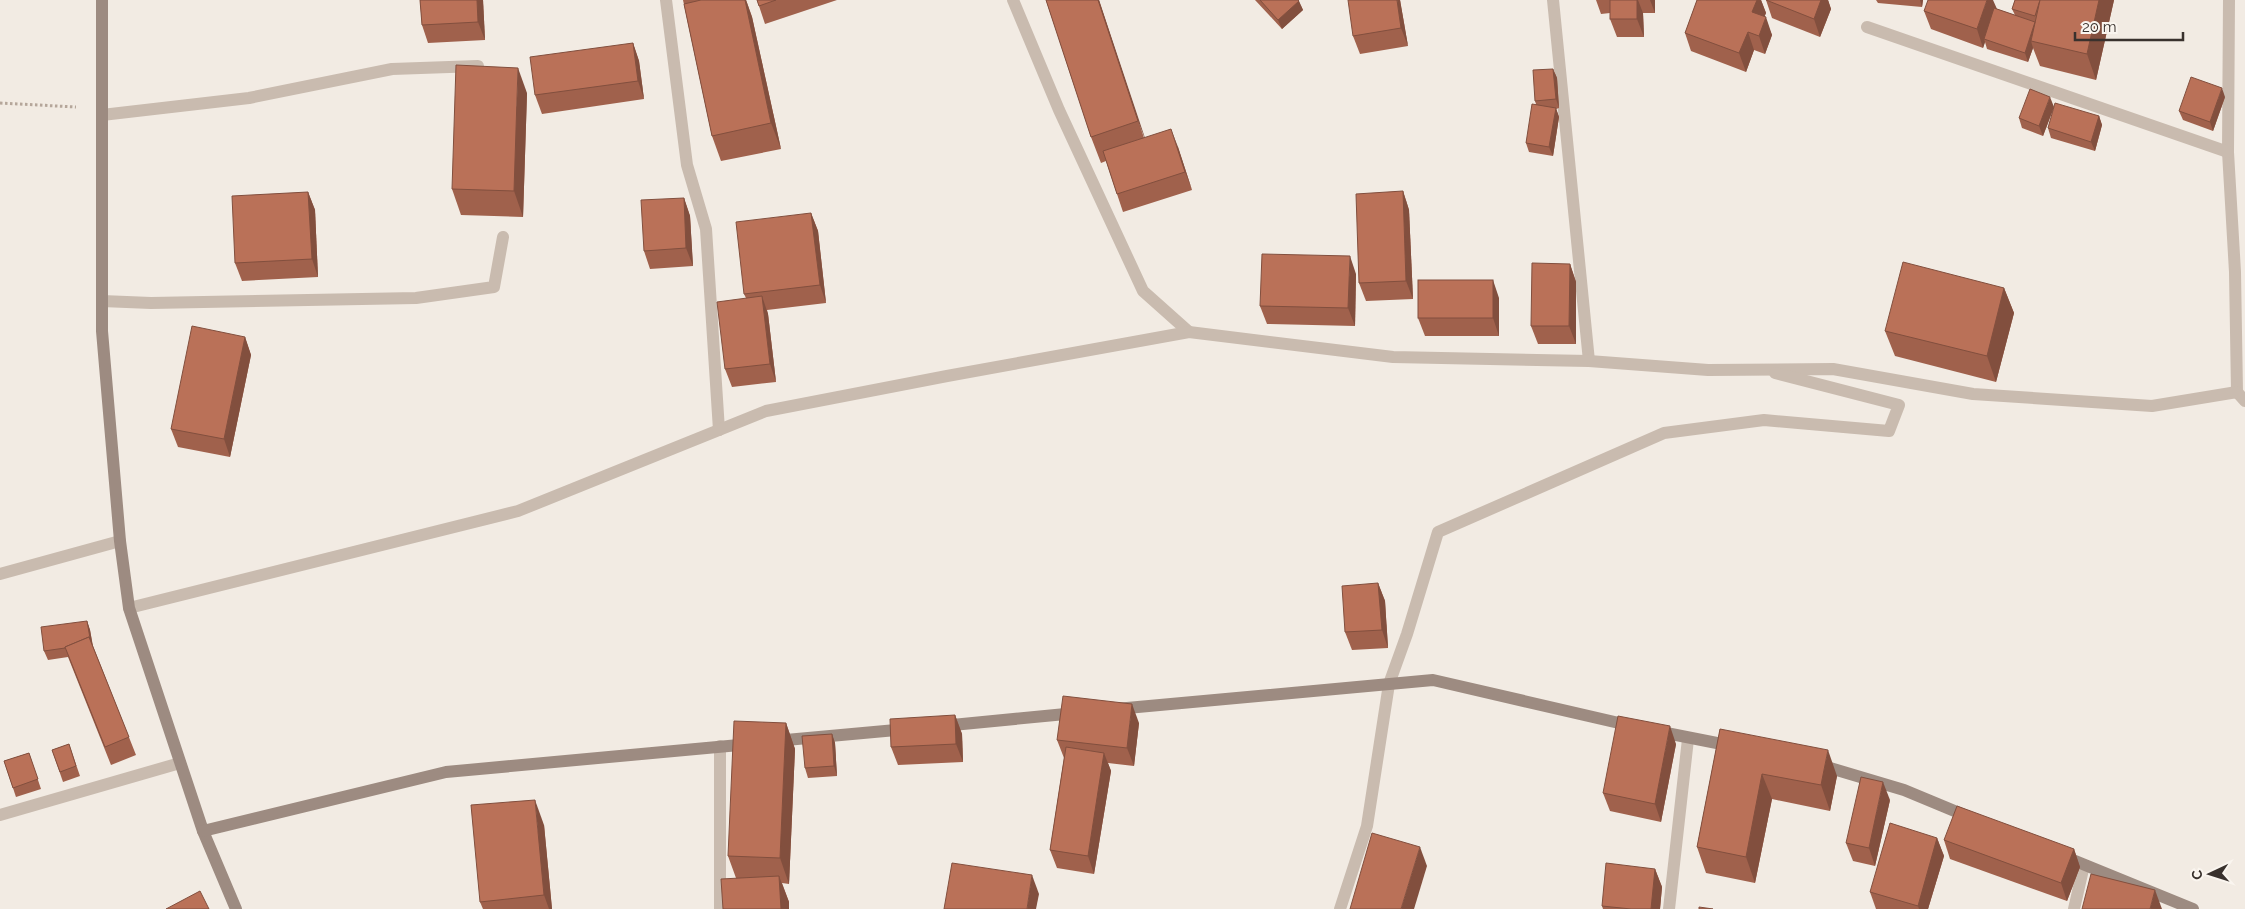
<svg xmlns="http://www.w3.org/2000/svg" width="2245" height="909" viewBox="0 0 2245 909" font-family="Raleway,sans-serif">
<style>
.lines{fill:none;stroke-linecap:round;stroke-linejoin:round}
.path{stroke:#b5a69a;stroke-width:3;stroke-dasharray:2.5 2.5;stroke-linecap:butt}
.street{stroke:#c9bbaf;stroke-width:12}
.secondary{stroke:#9d8b81;stroke-width:12}
.wall{fill:#a0614c}
.shaded-wall{fill:#824f3e}
.building{fill:#ba7158;stroke:#824f3e}
</style>
<rect width="100%" height="100%" fill="#f2ebe3"/>
<g class="lines">
<polyline class="path" points="0,103 76,107"/>
<g class="street">
<polyline points="666,0 687,165 706,229 719,430"/>
<polyline points="1013,0 1059,110 1143,291 1189,332"/>
<polyline points="1553,0 1589,361"/>
<polyline points="2229,0 2228,152 2235,272 2237,392"/>
<polyline points="1867,27 2228,152"/>
<polyline points="102,115 249,98 392,69 478,66"/>
<polyline points="102,301 151,303 416,298 494,287 503,237"/>
<polyline points="0,574 120,541"/>
<polyline points="129,608 518,511 766,411 947,376 1189,332 1393,357 1589,361 1708,370 1833,369 1973,394 2152,406 2237,392 2245,401"/>
<polyline points="0,815 180,763"/>
<polyline points="720,909 720,746"/>
<polyline points="1340,909 1367,826 1389,684 1407,634 1438,532 1664,433 1764,420 1889,431 1899,405 1775,373"/>
<polyline points="1669,909 1688,739"/>
<polyline points="2074,909 2084,865"/>
</g>
<g class="secondary">
<polyline points="102,0 102,331 120,541 129,608 203,831 236,909"/>
<polyline points="1116,709 1433,680 1632,726"/>
<polyline points="942,726 1076,713"/>
<polyline points="1656,731 1732,746"/>
<polyline points="775,741 907,729"/>
<polyline points="1820,765 1904,790 1969,817"/>
<polyline points="203,831 446,772 750,744"/>
<polyline points="2063,856 2193,909"/>
</g>
</g>
<g class="wall">
<polygon points="420,0 483,0 485,40 428,43 422,25"/>
<polygon points="683,0 746,0 752,17 781,149 721,161 712,136"/>
<polygon points="757,0 837,0 765,24"/>
<polygon points="1046,0 1099,0 1144,138 1178,147 1192,190 1123,212 1106,161 1101,163 1091,137"/>
<polygon points="1255,0 1298,0 1303,10 1282,29"/>
<polygon points="1400,0 1408,46 1360,54 1353,36"/>
<polygon points="1596,0 1655,0 1655,13 1643,13 1644,37 1617,37 1610,19 1610,13 1601,14"/>
<polygon points="1697,0 1761,0 1766,13 1764,17 1772,35 1765,54 1754,50 1746,72 1691,51 1685,33"/>
<polygon points="1766,0 1828,0 1831,9 1820,37 1772,18"/>
<polygon points="1876,0 1923,0 1922,7 1878,3"/>
<polygon points="2015,0 2114,0 2096,80 2040,66 2033,48 2028,62 1987,49 1985,42 1983,48 1931,29 1924,11 1997,9 2015,15 2012,9"/>
<polygon points="633,43 639,61 644,99 542,114 535,95"/>
<polygon points="1553,69 1557,78 1559,108 1556,109 1559,117 1553,156 1529,152 1526,143 1536,104 1535,101"/>
<polygon points="527,93 523,217 461,215 452,189"/>
<polygon points="2225,97 2213,131 2183,120 2179,111"/>
<polygon points="2054,107 2043,136 2022,128 2019,118"/>
<polygon points="2099,116 2102,125 2095,151 2051,138 2048,128"/>
<polygon points="1403,191 1409,210 1413,299 1366,301 1359,283"/>
<polygon points="308,192 315,210 318,277 242,281 235,263"/>
<polygon points="684,198 690,216 693,266 650,269 644,251"/>
<polygon points="811,213 818,231 826,303 767,310 768,314 776,382 732,387 725,369 746,298 744,294"/>
<polygon points="1570,264 1576,282 1576,344 1538,344 1531,326"/>
<polygon points="1356,274 1355,326 1267,324 1260,306"/>
<polygon points="2004,288 2014,313 1996,382 1895,356 1885,331"/>
<polygon points="1499,298 1499,336 1425,336 1418,318"/>
<polygon points="245,337 251,355 230,457 178,447 171,429"/>
<polygon points="1378,583 1385,601 1388,648 1352,650 1345,632"/>
<polygon points="87,621 90,630 93,646 136,755 111,765 68,657 48,660 44,651"/>
<polygon points="955,715 962,734 963,762 898,765 891,747"/>
<polygon points="786,723 795,749 789,884 782,883 789,902 789,909 723,909 736,878 728,856"/>
<polygon points="1139,723 1134,766 1108,763 1111,771 1094,874 1057,868 1050,850 1064,758 1057,740"/>
<polygon points="1720,729 1837,776 1830,811 1772,799 1755,883 1706,873 1697,847"/>
<polygon points="832,734 835,743 837,776 808,778 805,768"/>
<polygon points="69,744 80,776 63,782 52,750"/>
<polygon points="1676,744 1661,822 1610,811 1603,793"/>
<polygon points="29,753 41,789 16,797 4,761"/>
<polygon points="1890,800 1875,866 1853,861 1846,843"/>
<polygon points="544,825 552,909 483,909 480,902"/>
<polygon points="1937,838 1944,856 1928,909 1876,909 1870,892"/>
<polygon points="1944,840 2074,849 2080,867 2067,901 1950,859"/>
<polygon points="1655,869 1662,887 1660,909 1603,909 1602,906"/>
</g>
<g class="shaded-wall">
<polygon points="477,0 483,0 485,40 478,22"/>
<polygon points="745,0 746,0 752,17 781,149 771,123"/>
<polygon points="1098,0 1099,0 1148,147 1138,121"/>
<polygon points="1397,0 1400,0 1408,46 1401,28"/>
<polygon points="1637,0 1638,0 1643,13 1644,37 1637,19"/>
<polygon points="1650,0 1655,0 1655,13"/>
<polygon points="1757,0 1761,0 1766,13 1759,30 1752,12"/>
<polygon points="1821,0 1828,0 1831,9 1820,37 1814,19"/>
<polygon points="1920,0 1923,0 1922,7"/>
<polygon points="1987,0 1993,0 1997,9 1986,40 1984,39 1985,42 1983,48 1977,29"/>
<polygon points="2099,0 2114,0 2096,80 2087,54"/>
<polygon points="1299,1 1303,10 1282,29 1278,20"/>
<polygon points="1766,17 1772,35 1765,54 1759,36"/>
<polygon points="2035,22 2031,41 2033,48 2028,62 2025,53"/>
<polygon points="1748,32 1754,50 1746,72 1739,53"/>
<polygon points="633,43 639,61 644,99 638,81"/>
<polygon points="518,68 527,93 523,217 514,191"/>
<polygon points="1553,69 1557,78 1559,108 1556,99"/>
<polygon points="2222,88 2225,97 2213,131 2210,122"/>
<polygon points="2050,97 2054,107 2043,136 2039,126"/>
<polygon points="1556,108 1559,117 1553,156 1549,147"/>
<polygon points="2099,116 2102,125 2095,151 2091,142"/>
<polygon points="1171,129 1178,147 1192,190 1185,172"/>
<polygon points="1403,191 1409,210 1413,299 1406,281"/>
<polygon points="308,192 315,210 318,277 312,259"/>
<polygon points="684,198 690,216 693,266 686,248"/>
<polygon points="811,213 818,231 826,303 820,285"/>
<polygon points="1350,256 1356,274 1355,326 1348,308"/>
<polygon points="1570,264 1576,282 1576,344 1569,326"/>
<polygon points="1493,280 1499,298 1499,336 1493,318"/>
<polygon points="2004,288 2014,313 1996,382 1987,356"/>
<polygon points="762,296 768,314 776,382 770,364"/>
<polygon points="245,337 251,355 230,457 224,439"/>
<polygon points="1378,583 1385,601 1388,648 1382,630"/>
<polygon points="87,621 90,630 94,654 90,644"/>
<polygon points="1132,704 1139,723 1134,766 1127,748"/>
<polygon points="955,715 962,734 963,762 956,744"/>
<polygon points="786,723 795,749 789,884 780,858"/>
<polygon points="1670,726 1676,744 1661,822 1655,804"/>
<polygon points="832,734 835,743 837,776 834,766"/>
<polygon points="1828,750 1837,776 1830,811 1821,785"/>
<polygon points="1104,753 1111,771 1094,874 1088,856"/>
<polygon points="1762,774 1772,799 1755,883 1746,857"/>
<polygon points="1883,782 1890,800 1875,866 1869,848"/>
<polygon points="535,800 544,825 552,909 549,909 544,895"/>
<polygon points="1937,838 1944,856 1928,909 1919,909 1918,906"/>
<polygon points="1420,847 1427,866 1414,909 1401,909"/>
<polygon points="2074,849 2080,867 2067,901 2061,883"/>
<polygon points="1655,869 1662,887 1660,909 1651,909"/>
<polygon points="1032,875 1039,894 1036,909 1027,909"/>
<polygon points="779,876 789,902 789,909 781,909"/>
<polygon points="2155,890 2162,909 2150,909"/>
</g>
<g class="building">
<polygon points="420,0 477,0 478,22 422,25"/>
<polygon points="701,0 745,0 771,123 712,136 684,4"/>
<polygon points="757,0 776,0 759,6"/>
<polygon points="1046,0 1098,0 1138,121 1091,137"/>
<polygon points="1260,0 1298,0 1299,1 1278,20"/>
<polygon points="1348,0 1397,0 1401,28 1353,36"/>
<rect x="1610" y="0" width="27" height="19"/>
<polygon points="1697,0 1757,0 1752,12 1766,17 1759,36 1748,32 1739,53 1685,33"/>
<polygon points="1766,0 1821,0 1814,19"/>
<polygon points="1928,0 1987,0 1977,29 1924,11"/>
<polygon points="2015,0 2040,0 2035,16 2012,9"/>
<polygon points="2040,0 2099,0 2087,54 2031,41"/>
<polygon points="1994,8 2035,22 2025,53 1984,39"/>
<polygon points="633,43 638,81 535,95 530,57"/>
<polygon points="456,65 518,68 514,191 452,189"/>
<polygon points="1553,69 1556,99 1535,101 1533,70"/>
<polygon points="2191,77 2222,88 2210,122 2179,111"/>
<polygon points="2030,89 2050,97 2039,126 2019,118"/>
<polygon points="2055,103 2099,116 2091,142 2048,128"/>
<polygon points="1532,104 1556,108 1549,147 1526,143"/>
<polygon points="1171,129 1185,172 1117,194 1103,151"/>
<polygon points="1403,191 1406,281 1359,283 1356,194"/>
<polygon points="308,192 312,259 235,263 232,196"/>
<polygon points="684,198 686,248 644,251 641,200"/>
<polygon points="811,213 820,285 744,294 736,222"/>
<polygon points="1262,254 1350,256 1348,308 1260,306"/>
<polygon points="1903,262 2004,288 1987,356 1885,331"/>
<polygon points="1532,263 1570,264 1569,326 1531,326"/>
<rect x="1418" y="280" width="75" height="38"/>
<polygon points="762,296 770,364 725,369 717,302"/>
<polygon points="192,326 245,337 224,439 171,429"/>
<polygon points="1378,583 1382,630 1345,632 1342,586"/>
<polygon points="87,621 90,638 89,637 65,647 65,648 44,651 41,627"/>
<polygon points="89,637 129,737 105,747 65,647"/>
<polygon points="1063,696 1132,704 1127,748 1057,740"/>
<polygon points="955,715 956,744 891,747 890,719"/>
<polygon points="1618,716 1670,726 1655,804 1603,793"/>
<polygon points="734,721 786,723 780,858 728,856"/>
<polygon points="1720,729 1828,750 1821,785 1762,774 1746,857 1697,847"/>
<polygon points="832,734 834,766 805,768 802,736"/>
<polygon points="69,744 76,766 60,772 52,750"/>
<polygon points="1066,747 1104,753 1088,856 1050,850"/>
<polygon points="29,753 38,779 13,788 4,761"/>
<polygon points="1861,777 1883,782 1869,848 1846,843"/>
<polygon points="535,800 544,895 480,902 471,805"/>
<polygon points="1957,806 2074,849 2061,883 1944,840"/>
<polygon points="1890,823 1937,838 1918,906 1870,892"/>
<polygon points="1372,833 1420,847 1401,909 1350,909"/>
<polygon points="952,863 1032,875 1027,909 944,909"/>
<polygon points="1606,863 1655,869 1651,909 1631,909 1602,906"/>
<polygon points="2091,874 2155,890 2150,909 2082,909"/>
<polygon points="779,876 781,909 723,909 721,879"/>
<polygon points="200,891 209,909 166,909"/>
<polygon points="1699,907 1713,909 1699,909"/>
</g>
<g transform="translate(2210 874) rotate(266)" stroke="#faf5ef" stroke-width="4" paint-order="stroke">
<path d="M0-4L9 19L0 12L-9 19Z" fill="#39312d"/>
<text y="-8" font-size="14" font-weight="bold" text-anchor="middle" fill="#39312d">С</text>
</g>
<path d="M2075 32v8h108v-8" fill="none" stroke="#39312d" stroke-width="2.5"/>
<text x="2082" y="32" font-size="15" fill="#39312d" stroke="#faf5ef" stroke-width="4" paint-order="stroke">20 m</text>
</svg>
